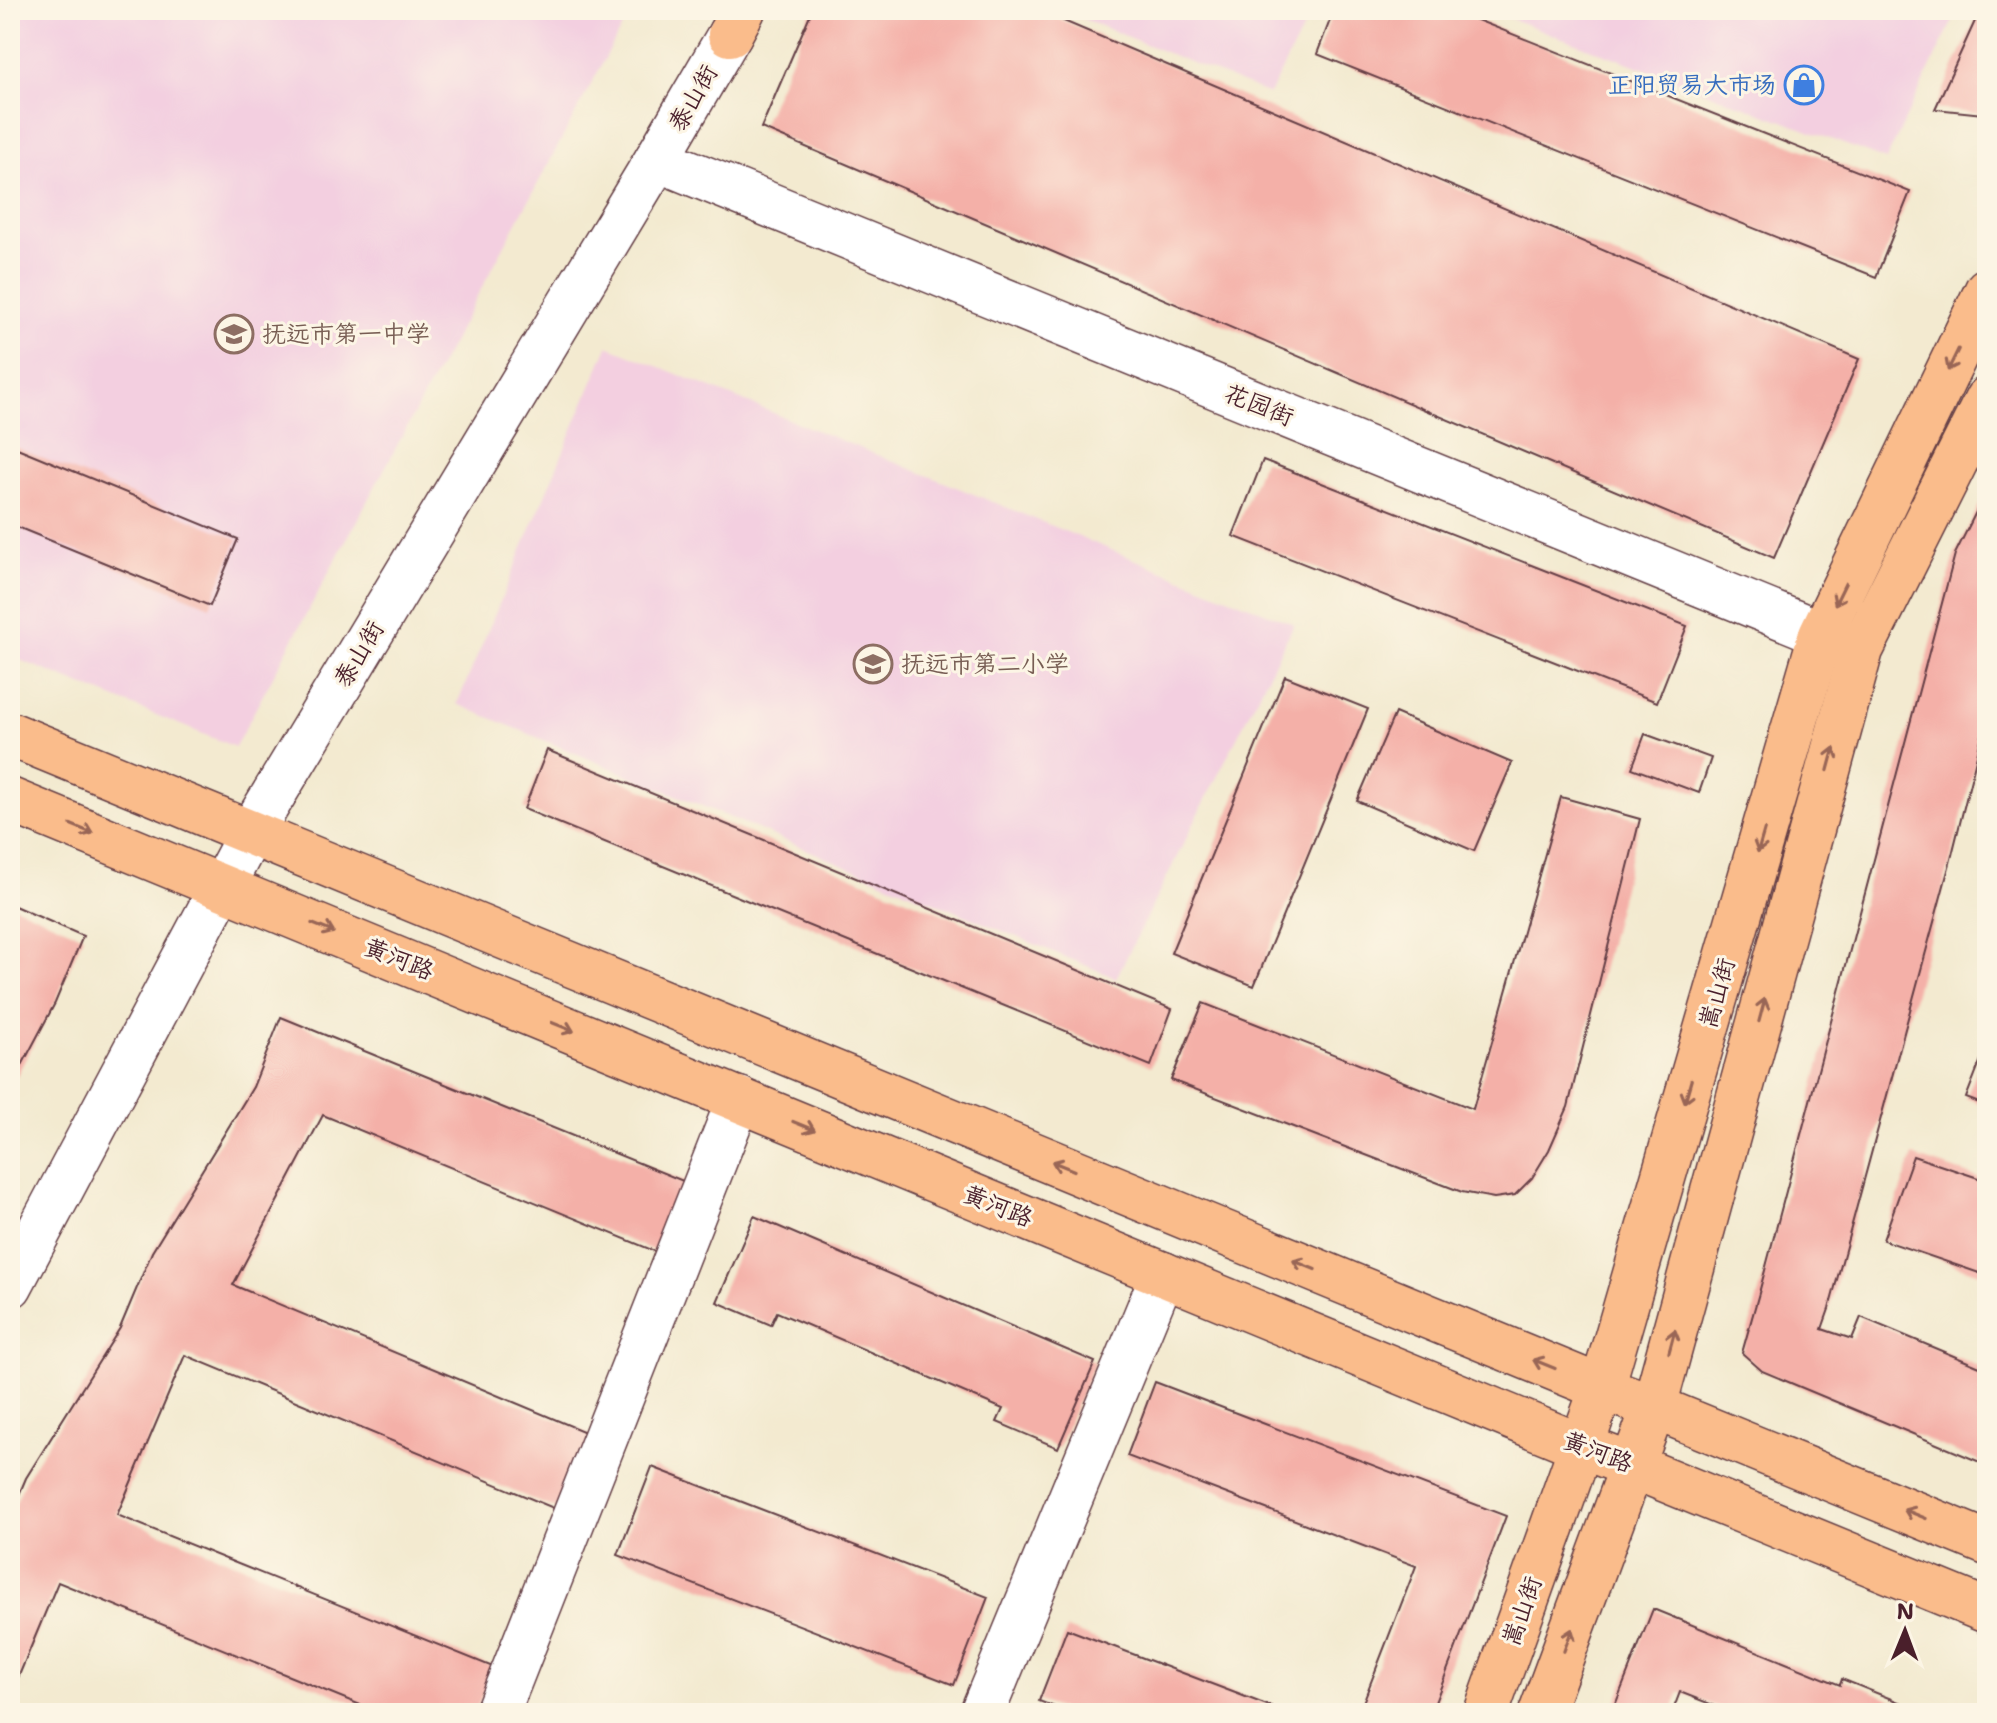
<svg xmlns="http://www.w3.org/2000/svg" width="1997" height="1723" viewBox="0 0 1997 1723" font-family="'Shantell Sans','LXGW WenKai TC',sans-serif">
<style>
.built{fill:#f3cfe0}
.building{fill:#f4b0a8}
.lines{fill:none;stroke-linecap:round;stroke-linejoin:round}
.minor-casing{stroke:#633d44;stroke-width:47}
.major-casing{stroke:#633d44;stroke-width:47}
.minor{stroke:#fff;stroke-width:44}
.major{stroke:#fabc8b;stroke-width:44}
.oneway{stroke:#996656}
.labels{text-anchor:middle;stroke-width:6;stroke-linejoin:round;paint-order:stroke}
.shop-label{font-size:24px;fill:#366cbe;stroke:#fcf5e5;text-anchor:end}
.street-label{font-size:24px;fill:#4a1f2b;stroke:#fcf5e5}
.education-label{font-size:24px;fill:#785e54;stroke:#fcf5e5;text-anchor:start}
</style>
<rect width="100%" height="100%" fill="#fcf5e5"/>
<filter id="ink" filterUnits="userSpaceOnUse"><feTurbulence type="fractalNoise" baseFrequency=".0125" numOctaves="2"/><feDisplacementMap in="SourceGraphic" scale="16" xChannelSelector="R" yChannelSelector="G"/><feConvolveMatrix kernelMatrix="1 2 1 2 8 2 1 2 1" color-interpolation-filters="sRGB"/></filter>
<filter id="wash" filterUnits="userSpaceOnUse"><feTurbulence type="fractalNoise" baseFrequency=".006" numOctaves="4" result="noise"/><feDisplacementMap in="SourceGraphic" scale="32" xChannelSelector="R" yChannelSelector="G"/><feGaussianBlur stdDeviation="1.8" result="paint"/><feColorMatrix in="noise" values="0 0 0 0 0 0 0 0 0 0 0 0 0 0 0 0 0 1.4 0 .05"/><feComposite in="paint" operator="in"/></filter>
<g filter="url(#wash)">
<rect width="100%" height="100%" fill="#f3ead0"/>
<g class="built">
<polygon points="10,10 627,10 630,12 235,747 10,656"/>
<polygon points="1061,10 1313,10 1269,94"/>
<polygon points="1488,10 1958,10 1886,160"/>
<polygon points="608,346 1294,624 1116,978 457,704"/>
</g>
<g id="blocks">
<g class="building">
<polygon points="812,10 1038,10 1859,359 1774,558 761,128"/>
<polygon points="1334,10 1452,10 1910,192 1876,277 1317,54"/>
<polygon points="1980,10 1987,10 1987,107 1983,114 1935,109"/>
<polygon points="10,445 238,539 210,606 10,524"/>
<polygon points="1263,460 1687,626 1657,702 1233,536"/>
<polygon points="1987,490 1987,715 1950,863 1829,1309 1822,1329 1852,1339 1861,1317 1987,1370 1987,1465 1762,1371 1742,1353 1759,1293 1955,554"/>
<polygon points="1285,676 1368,709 1254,986 1171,953"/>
<polygon points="1395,713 1512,763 1474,851 1357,801"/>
<polygon points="1645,734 1711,758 1699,793 1632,768"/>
<polygon points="547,750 1172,1009 1151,1066 524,809"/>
<polygon points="1561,797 1640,819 1568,1107 1549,1150 1532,1178 1515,1195 1494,1198 1462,1192 1171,1080 1203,1003 1473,1109"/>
<polygon points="10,904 83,936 55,1003 10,1088"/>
<polygon points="281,1017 693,1185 664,1255 323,1115 233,1285 595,1436 563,1512 185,1355 117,1515 493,1667 475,1713 380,1713 58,1582 10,1697 10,1516 26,1478 120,1328 152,1252 253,1087"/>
<polygon points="1987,1044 1987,1106 1966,1098"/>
<polygon points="1913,1156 1987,1181 1987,1260 1982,1274 1883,1240"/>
<polygon points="754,1216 1095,1362 1058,1448 997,1422 1003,1409 777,1312 771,1325 717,1302"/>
<polygon points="1155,1382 1506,1516 1431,1713 1359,1713 1416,1566 1127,1456"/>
<polygon points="652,1467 988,1597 954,1685 618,1555"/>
<polygon points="1653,1609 1840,1685 1842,1679 1926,1713 1733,1713 1680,1692 1672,1713 1612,1713"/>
<polygon points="1067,1629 1288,1713 1070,1713 1039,1701"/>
</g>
</g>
</g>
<g filter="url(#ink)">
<use href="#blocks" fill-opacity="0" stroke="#633d44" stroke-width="2"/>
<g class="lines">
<g class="minor-casing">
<g id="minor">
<polyline points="657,159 1855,647"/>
<polyline points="10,1286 251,832 657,159 730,34"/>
<polyline points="497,1713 739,1099"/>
<polyline points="982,1713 1163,1274"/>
</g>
</g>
<g class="major-casing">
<g id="major">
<polyline points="730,34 743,10"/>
<polyline points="10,734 1602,1388 1654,1407 1987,1543"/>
<polyline points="10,800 1581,1446 1632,1466 1987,1611"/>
<polyline points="1486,1713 1602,1388 1821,634 1987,290"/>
<polyline points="1541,1713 1654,1407 1861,650 1987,399"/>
</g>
</g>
<use href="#minor" class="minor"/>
<use href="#major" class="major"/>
</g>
<defs><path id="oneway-shaft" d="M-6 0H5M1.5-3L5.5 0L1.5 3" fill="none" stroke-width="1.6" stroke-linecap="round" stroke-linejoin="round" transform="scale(2)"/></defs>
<g class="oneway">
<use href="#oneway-shaft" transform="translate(1953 360) rotate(116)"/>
<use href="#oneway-shaft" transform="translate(1840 594) rotate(116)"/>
<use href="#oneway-shaft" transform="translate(1831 759) rotate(-75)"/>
<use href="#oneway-shaft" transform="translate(82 829) rotate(22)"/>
<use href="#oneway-shaft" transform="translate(1761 841) rotate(106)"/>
<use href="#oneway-shaft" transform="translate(323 928) rotate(22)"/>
<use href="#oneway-shaft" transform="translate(1762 1010) rotate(-75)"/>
<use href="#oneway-shaft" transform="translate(563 1027) rotate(22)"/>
<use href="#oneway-shaft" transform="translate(1688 1091) rotate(106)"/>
<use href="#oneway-shaft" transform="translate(804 1126) rotate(22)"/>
<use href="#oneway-shaft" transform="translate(1063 1166) rotate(-158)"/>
<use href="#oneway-shaft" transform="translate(1304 1265) rotate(-158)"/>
<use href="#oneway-shaft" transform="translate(1672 1341) rotate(-75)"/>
<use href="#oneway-shaft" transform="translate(1544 1364) rotate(-158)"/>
<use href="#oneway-shaft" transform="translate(1915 1514) rotate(-158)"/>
<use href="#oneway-shaft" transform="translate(1568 1640) rotate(-70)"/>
</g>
</g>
<defs>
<g id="shop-ring" transform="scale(2)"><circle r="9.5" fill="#fcf5e5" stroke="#3f7fe0" stroke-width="1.5"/><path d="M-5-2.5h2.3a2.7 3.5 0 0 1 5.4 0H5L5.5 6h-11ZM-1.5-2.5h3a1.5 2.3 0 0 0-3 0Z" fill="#3f7fe0"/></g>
<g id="school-ring" transform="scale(2)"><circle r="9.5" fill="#fcf5e5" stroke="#8d6e63" stroke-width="1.5"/><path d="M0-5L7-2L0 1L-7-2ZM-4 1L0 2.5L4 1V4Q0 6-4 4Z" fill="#8d6e63"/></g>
</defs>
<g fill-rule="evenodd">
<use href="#shop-ring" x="1804" y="85"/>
<use href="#school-ring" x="234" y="334"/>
<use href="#school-ring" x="873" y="664"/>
</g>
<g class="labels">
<g class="shop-label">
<text x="1776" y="93">正阳贸易大市场</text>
</g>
<g class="street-label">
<text transform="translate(693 98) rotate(-60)" y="8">泰山街</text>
<text transform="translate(1259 405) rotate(22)" y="8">花园街</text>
<text transform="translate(359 654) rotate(-59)" y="8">泰山街</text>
<text transform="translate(399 959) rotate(22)" y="8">黄河路</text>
<text transform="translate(1717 993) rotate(-74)" y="8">嵩山街</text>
<text transform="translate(998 1206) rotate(22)" y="8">黄河路</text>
<text transform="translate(1598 1452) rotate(21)" y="8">黄河路</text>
<text transform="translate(1522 1611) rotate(-70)" y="8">嵩山街</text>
</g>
<g class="education-label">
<text x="262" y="342">抚远市第一中学</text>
<text x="901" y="672">抚远市第二小学</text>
</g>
</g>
<rect width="1997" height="1723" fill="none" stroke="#fcf5e5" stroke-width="40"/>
<g transform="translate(1905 1631) rotate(1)" stroke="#fcf5e5" stroke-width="6" paint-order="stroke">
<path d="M0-6L14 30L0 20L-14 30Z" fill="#4a1f2b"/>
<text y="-12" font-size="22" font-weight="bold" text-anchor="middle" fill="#4a1f2b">N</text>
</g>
</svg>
